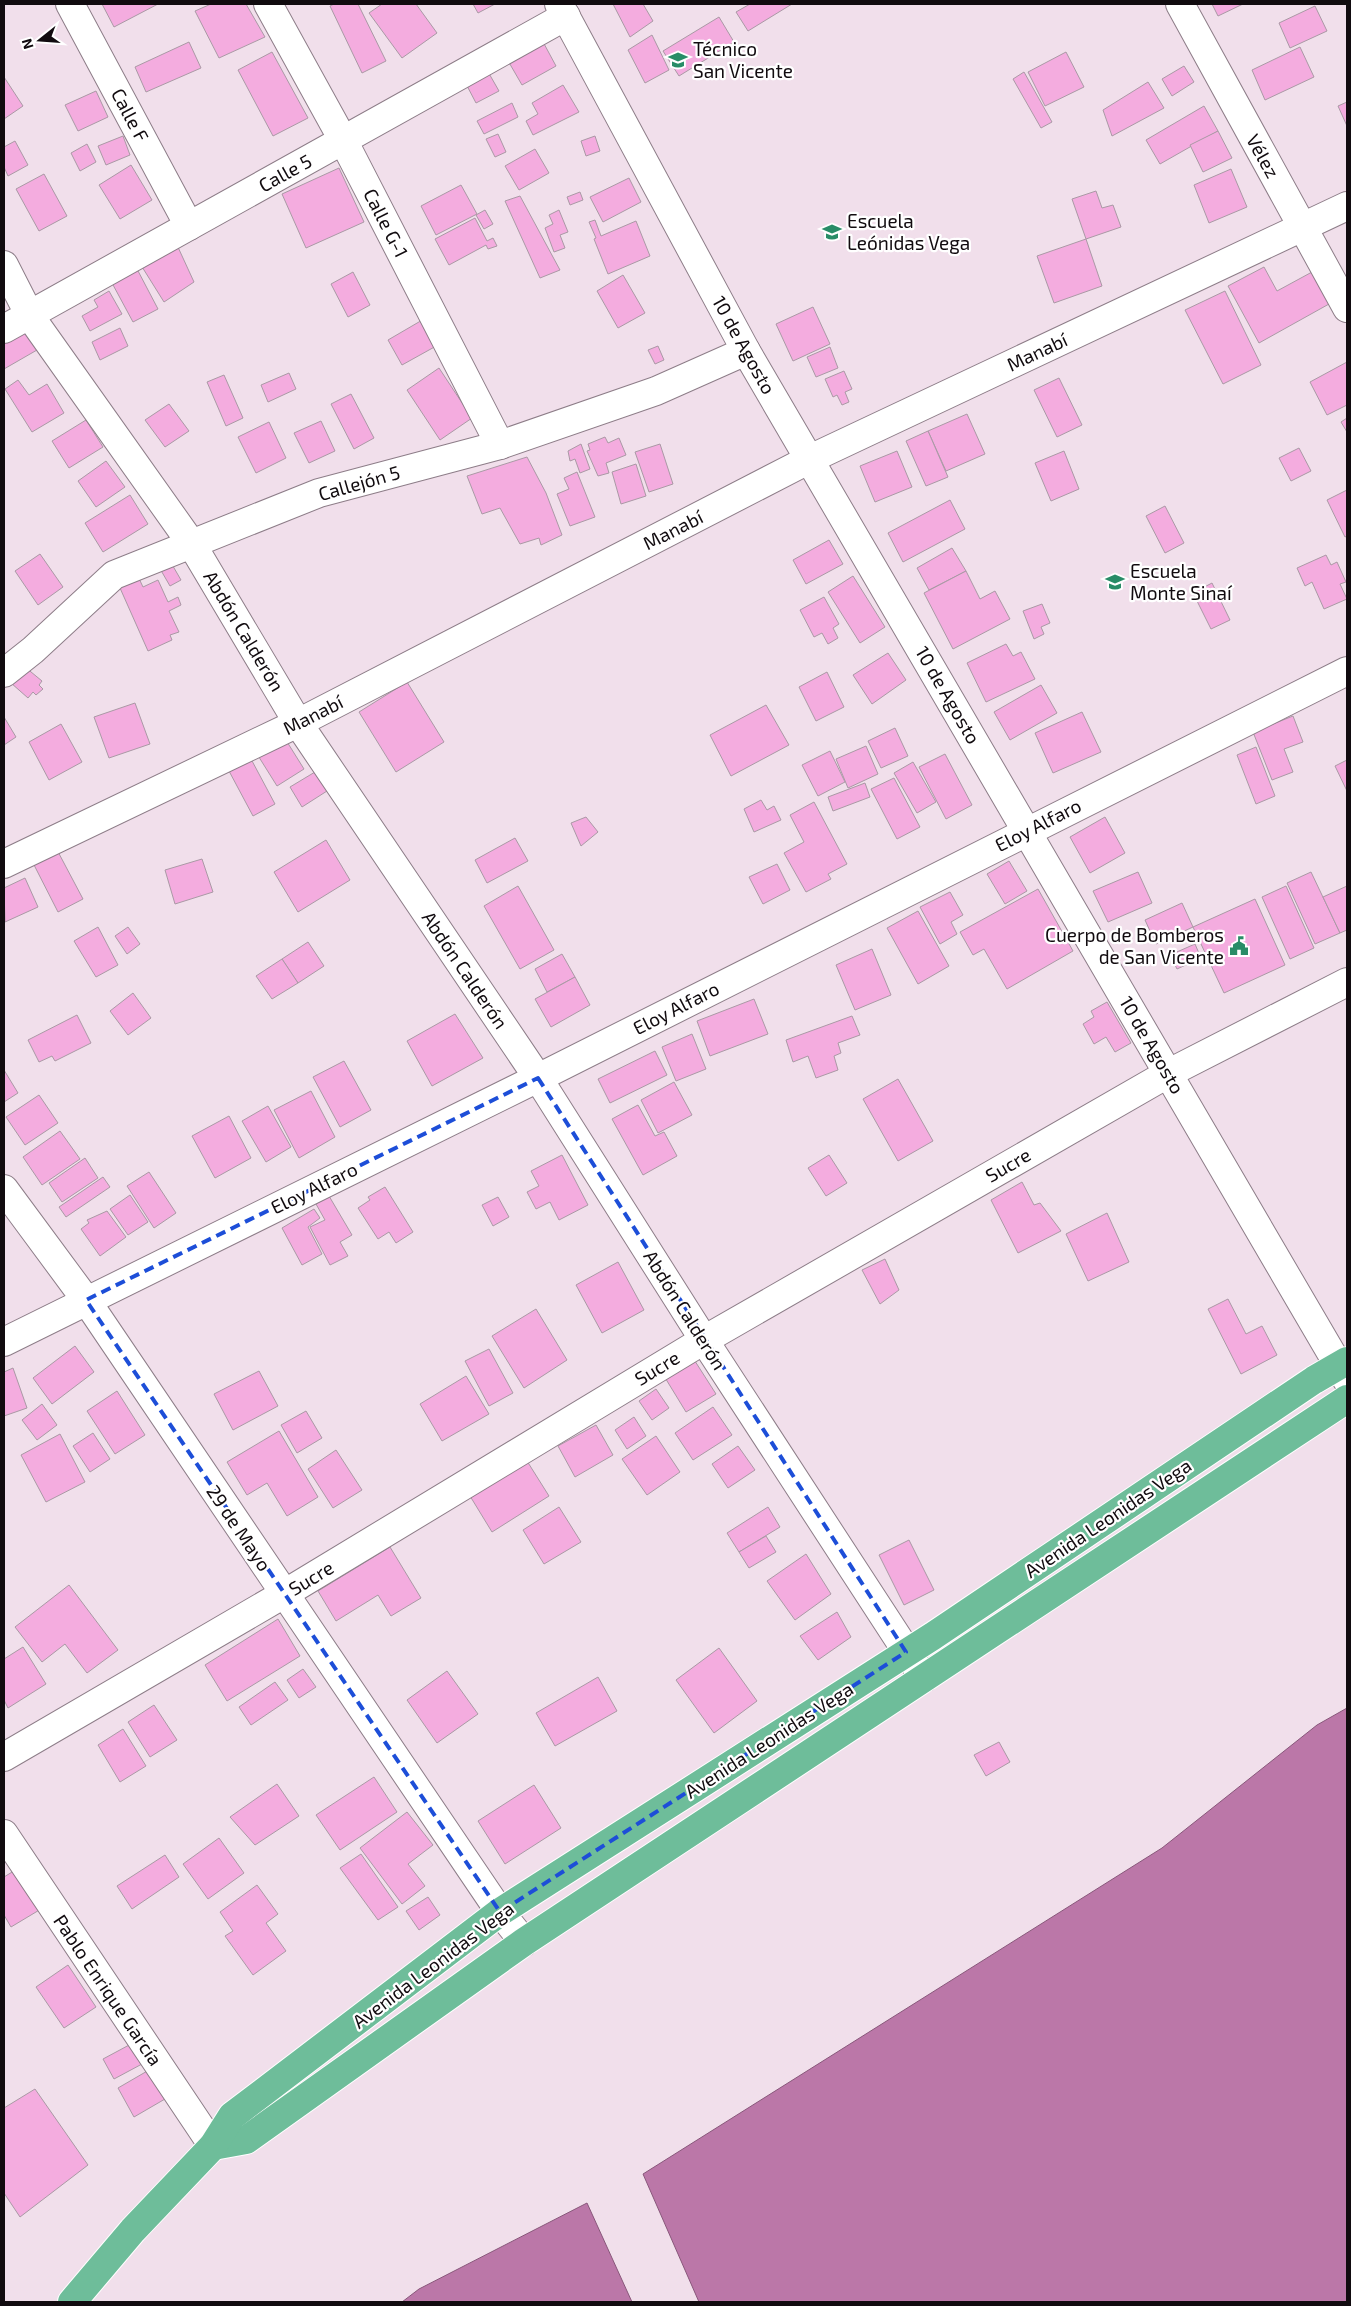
<svg xmlns="http://www.w3.org/2000/svg" width="1351" height="2306" viewBox="0 0 1351 2306" font-family="'Exo 2',sans-serif">
<style>
.water{fill:#bb77a8;stroke:#88577a}
.building{fill:#f4acdf;stroke:#aa99a5}
.lines{fill:none;stroke-linecap:round;stroke-linejoin:round}
.street-casing{stroke:#8d7d88;stroke-width:30}
.highway-casing{stroke:#fff;stroke-width:30}
.street{stroke:#fff;stroke-width:28}
.highway{stroke:#6ebd9a;stroke-width:28}
.marked{fill:none;stroke:#1d4ed8;stroke-width:4;stroke-dasharray:10 6;stroke-linejoin:round}
.labels{text-anchor:middle;stroke-width:4.5;stroke-linejoin:round;paint-order:stroke}
.poi-label{font-size:19px;fill:#110b0f;stroke:#fff;text-anchor:start}
.street-label{font-size:19px;fill:#110b0f;stroke:#fff}
</style>
<rect width="100%" height="100%" fill="#f1dfeb"/>
<g class="water">
<polygon points="1347,1708 1347,2302 699,2302 643,2174 1162,1848 1317,1725"/>
<polygon points="587,2203 632,2302 402,2302 419,2289"/>
</g>
<g class="building">
<polygon points="102,4 158,4 114,27"/>
<polygon points="211,4 246,4 265,37 219,58 195,11"/>
<polygon points="334,4 358,4 386,61 362,73 330,6"/>
<polygon points="382,4 416,4 437,33 402,58 369,13"/>
<polygon points="473,4 495,4 478,13"/>
<polygon points="613,4 643,4 653,21 630,37"/>
<polygon points="750,4 792,4 748,31 736,12"/>
<polygon points="1212,4 1243,4 1218,16"/>
<polygon points="1315,6 1327,31 1290,48 1279,23"/>
<polygon points="719,17 734,42 679,76 663,51"/>
<polygon points="652,35 669,70 645,83 628,50"/>
<polygon points="542,40 556,66 522,85 507,59"/>
<polygon points="189,42 201,68 146,92 135,67"/>
<polygon points="1300,47 1314,77 1265,100 1252,70"/>
<polygon points="272,52 308,118 273,136 238,70"/>
<polygon points="1066,52 1084,87 1045,106 1028,72"/>
<polygon points="1184,66 1194,82 1172,96 1162,79"/>
<polygon points="487,70 499,91 476,103 465,82"/>
<polygon points="1024,72 1052,122 1041,128 1013,79"/>
<polygon points="4,77 23,106 4,119"/>
<polygon points="1148,82 1164,108 1112,136 1103,110"/>
<polygon points="563,85 579,112 533,135 526,121 538,114 532,103"/>
<polygon points="96,91 108,117 78,131 65,105"/>
<polygon points="1347,102 1347,126 1338,106"/>
<polygon points="512,103 518,117 484,134 477,121"/>
<polygon points="1204,106 1218,131 1160,164 1146,140"/>
<polygon points="1218,131 1232,158 1203,172 1190,145"/>
<polygon points="498,134 506,152 495,157 486,139"/>
<polygon points="123,136 130,155 106,165 98,146"/>
<polygon points="595,136 600,151 586,156 581,141"/>
<polygon points="15,141 28,165 8,176 4,167 4,147"/>
<polygon points="87,144 96,162 80,171 71,153"/>
<polygon points="535,149 549,173 519,190 505,166"/>
<polygon points="131,165 152,200 120,219 99,185"/>
<polygon points="339,168 364,222 306,248 282,194"/>
<polygon points="1231,169 1247,207 1209,223 1194,185"/>
<polygon points="44,174 67,216 39,231 16,189"/>
<polygon points="629,178 641,202 603,222 590,197"/>
<polygon points="461,185 477,214 436,235 421,206"/>
<polygon points="1096,191 1102,208 1113,205 1121,227 1086,239 1072,199"/>
<polygon points="580,192 583,200 570,205 567,197"/>
<polygon points="520,196 560,270 540,278 505,201"/>
<polygon points="485,210 493,224 484,229 476,215"/>
<polygon points="559,210 568,232 560,235 565,248 554,252 545,228 553,224 549,215"/>
<polygon points="475,218 487,241 493,238 497,246 488,249 486,245 449,265 435,239"/>
<polygon points="595,220 601,236 636,221 650,256 608,274 594,239 596,238 589,222"/>
<polygon points="1086,239 1102,286 1054,303 1037,256"/>
<polygon points="177,245 194,282 164,302 139,262"/>
<polygon points="1264,267 1277,291 1312,272 1329,304 1259,343 1228,286"/>
<polygon points="137,269 158,309 133,322 112,283"/>
<polygon points="353,272 370,305 348,317 331,284"/>
<polygon points="623,275 645,313 618,328 597,291"/>
<polygon points="109,291 122,314 90,331 82,316 98,307 94,300"/>
<polygon points="1225,291 1261,365 1223,384 1185,310"/>
<polygon points="813,307 830,344 793,361 776,324"/>
<polygon points="424,319 438,345 402,365 388,340"/>
<polygon points="23,325 37,350 4,369 4,336"/>
<polygon points="120,328 128,346 100,360 92,342"/>
<polygon points="658,346 664,360 655,364 648,350"/>
<polygon points="830,347 838,368 816,377 807,357"/>
<polygon points="1347,362 1347,405 1327,415 1310,382"/>
<polygon points="439,368 472,418 440,440 407,390"/>
<polygon points="844,371 852,389 845,392 849,402 842,405 837,395 833,397 825,379"/>
<polygon points="289,373 296,389 268,402 261,385"/>
<polygon points="224,375 243,418 226,426 207,382"/>
<polygon points="1059,378 1082,425 1057,437 1034,390"/>
<polygon points="18,380 29,395 47,384 64,413 32,432 5,389"/>
<polygon points="351,394 374,438 354,449 331,404"/>
<polygon points="169,404 189,431 165,447 145,420"/>
<polygon points="967,414 985,454 946,471 928,431"/>
<polygon points="1347,418 1347,432 1341,422"/>
<polygon points="86,420 103,447 69,468 52,441"/>
<polygon points="321,421 335,451 309,463 294,433"/>
<polygon points="269,422 286,458 256,473 238,437"/>
<polygon points="928,431 948,477 926,486 906,441"/>
<polygon points="605,437 608,443 619,438 626,455 606,463 609,473 598,476 587,451 590,450 588,444"/>
<polygon points="581,444 590,469 580,473 575,459 570,461 568,451"/>
<polygon points="660,444 673,484 649,492 635,452"/>
<polygon points="1299,448 1311,471 1291,481 1279,458"/>
<polygon points="897,451 912,487 875,502 860,466"/>
<polygon points="1064,451 1079,489 1051,501 1035,463"/>
<polygon points="527,457 546,493 562,535 541,545 539,538 520,544 500,508 482,514 467,476"/>
<polygon points="106,461 125,487 96,507 78,481"/>
<polygon points="636,464 646,496 621,504 612,472"/>
<polygon points="577,472 595,517 570,526 557,494 569,489 564,478"/>
<polygon points="1347,490 1347,536 1345,537 1327,500"/>
<polygon points="130,495 148,524 103,552 85,523"/>
<polygon points="950,500 965,529 903,562 888,533"/>
<polygon points="1165,506 1184,543 1165,553 1146,516"/>
<polygon points="829,540 843,564 806,584 793,560"/>
<polygon points="952,548 966,571 929,590 917,568"/>
<polygon points="40,554 63,587 38,605 15,571"/>
<polygon points="1326,555 1331,565 1337,562 1346,582 1340,584 1347,599 1324,609 1312,582 1305,586 1297,568"/>
<polygon points="170,561 181,580 170,586 159,567"/>
<polygon points="135,570 143,587 158,580 168,602 178,597 181,605 169,611 179,632 170,635 172,640 148,651 116,579"/>
<polygon points="966,571 980,599 995,591 1010,619 953,649 924,593"/>
<polygon points="853,576 885,627 860,643 828,592"/>
<polygon points="1212,583 1230,620 1211,629 1193,593"/>
<polygon points="824,597 839,624 833,628 838,638 828,644 822,633 814,637 800,610"/>
<polygon points="1042,604 1050,623 1041,627 1044,634 1034,639 1023,611"/>
<polygon points="1006,644 1013,656 1021,652 1035,679 986,702 967,663"/>
<polygon points="888,653 906,680 872,704 853,675"/>
<polygon points="25,667 42,681 39,685 43,689 36,695 33,692 28,698 11,683"/>
<polygon points="827,672 844,707 816,721 799,687"/>
<polygon points="407,682 444,742 396,772 359,712"/>
<polygon points="1041,685 1057,713 1010,740 994,712"/>
<polygon points="135,703 150,744 109,758 94,717"/>
<polygon points="766,705 789,745 731,776 710,735"/>
<polygon points="1082,712 1101,752 1053,773 1035,733"/>
<polygon points="1293,716 1303,742 1284,749 1293,772 1272,780 1253,732"/>
<polygon points="4,717 16,737 4,745"/>
<polygon points="61,724 82,762 49,780 29,742"/>
<polygon points="895,728 908,756 881,768 868,741"/>
<polygon points="284,737 304,769 277,786 257,754"/>
<polygon points="866,746 878,774 848,788 836,759"/>
<polygon points="1256,747 1275,796 1256,804 1237,755"/>
<polygon points="830,751 845,782 818,796 802,765"/>
<polygon points="945,754 972,805 946,819 919,767"/>
<polygon points="251,759 275,804 253,816 229,771"/>
<polygon points="1347,760 1347,791 1335,766"/>
<polygon points="913,762 936,802 917,813 894,773"/>
<polygon points="315,772 327,791 302,807 290,787"/>
<polygon points="894,778 920,827 897,839 871,789"/>
<polygon points="865,783 870,797 833,811 828,797"/>
<polygon points="761,800 767,810 774,806 781,820 754,832 744,809"/>
<polygon points="814,802 847,864 828,874 831,879 806,892 784,853 804,842 790,815"/>
<polygon points="586,817 598,832 581,846 571,823"/>
<polygon points="1105,817 1125,853 1090,873 1070,837"/>
<polygon points="515,838 528,861 487,883 475,860"/>
<polygon points="326,840 350,880 298,912 274,872"/>
<polygon points="56,848 83,899 58,912 32,861"/>
<polygon points="202,859 213,892 175,904 165,870"/>
<polygon points="1009,861 1027,891 1005,904 987,874"/>
<polygon points="777,864 790,890 763,904 749,877"/>
<polygon points="1138,872 1152,903 1108,922 1093,891"/>
<polygon points="1311,872 1340,933 1315,944 1287,883"/>
<polygon points="25,878 38,907 5,922 4,888"/>
<polygon points="518,886 554,950 520,969 484,906"/>
<polygon points="1286,886 1314,948 1290,959 1262,897"/>
<polygon points="1347,886 1347,930 1340,933 1323,897"/>
<polygon points="1038,889 1073,951 1007,989 984,949 973,955 960,932"/>
<polygon points="950,892 963,915 951,922 957,934 940,944 920,907"/>
<polygon points="1255,899 1285,965 1224,993 1193,927"/>
<polygon points="1182,903 1193,927 1156,944 1145,920"/>
<polygon points="918,911 949,966 918,984 887,928"/>
<polygon points="98,927 118,965 96,977 74,941"/>
<polygon points="128,927 140,944 127,954 115,936"/>
<polygon points="308,942 324,966 298,983 282,959"/>
<polygon points="1195,944 1201,958 1177,969 1170,955"/>
<polygon points="872,949 891,995 855,1010 836,965"/>
<polygon points="562,954 575,977 547,992 535,969"/>
<polygon points="282,959 298,983 272,999 256,976"/>
<polygon points="575,977 590,1005 551,1027 535,999"/>
<polygon points="133,993 151,1018 128,1035 110,1011"/>
<polygon points="754,999 768,1034 710,1056 697,1021"/>
<polygon points="1107,1002 1131,1043 1115,1052 1106,1037 1094,1044 1083,1024 1094,1017 1091,1011"/>
<polygon points="455,1014 483,1058 432,1086 407,1041"/>
<polygon points="77,1015 91,1043 55,1061 52,1056 39,1062 28,1040"/>
<polygon points="852,1016 860,1035 838,1043 841,1053 834,1056 838,1070 816,1078 808,1056 793,1062 786,1040"/>
<polygon points="692,1034 706,1069 676,1081 662,1047"/>
<polygon points="655,1051 667,1075 610,1103 598,1079"/>
<polygon points="344,1061 371,1110 340,1127 313,1077"/>
<polygon points="4,1070 18,1093 4,1102"/>
<polygon points="898,1079 933,1141 898,1161 863,1099"/>
<polygon points="674,1082 692,1115 658,1133 641,1100"/>
<polygon points="311,1091 335,1137 299,1158 274,1110"/>
<polygon points="39,1095 58,1123 25,1145 6,1117"/>
<polygon points="638,1105 655,1136 664,1132 677,1156 643,1175 612,1119"/>
<polygon points="268,1106 291,1147 266,1162 242,1121"/>
<polygon points="229,1116 251,1158 215,1178 192,1136"/>
<polygon points="60,1131 80,1159 42,1185 23,1157"/>
<polygon points="562,1155 588,1205 559,1220 550,1202 536,1209 527,1192 539,1186 531,1171"/>
<polygon points="829,1155 847,1183 826,1196 808,1168"/>
<polygon points="85,1158 98,1178 62,1202 49,1183"/>
<polygon points="149,1172 176,1213 154,1228 127,1186"/>
<polygon points="103,1177 110,1187 66,1217 59,1207"/>
<polygon points="1022,1182 1034,1205 1040,1203 1061,1231 1018,1253 991,1200"/>
<polygon points="385,1187 413,1232 396,1243 389,1232 378,1239 358,1208 370,1200 368,1197"/>
<polygon points="130,1195 148,1222 128,1235 110,1209"/>
<polygon points="329,1196 352,1235 340,1242 348,1256 330,1265 310,1227 325,1220 316,1204"/>
<polygon points="498,1197 509,1217 493,1226 482,1205"/>
<polygon points="314,1209 320,1218 308,1227 322,1254 302,1265 282,1228"/>
<polygon points="107,1211 126,1237 100,1256 81,1229 89,1223 87,1220"/>
<polygon points="1107,1213 1129,1262 1088,1281 1066,1234"/>
<polygon points="885,1259 899,1290 880,1304 862,1270"/>
<polygon points="618,1262 644,1310 602,1333 576,1285"/>
<polygon points="1228,1299 1246,1334 1262,1326 1277,1355 1241,1374 1208,1309"/>
<polygon points="536,1309 567,1360 524,1388 492,1336"/>
<polygon points="75,1346 94,1372 52,1404 33,1378"/>
<polygon points="489,1349 513,1393 489,1406 465,1361"/>
<polygon points="693,1358 716,1394 686,1412 664,1376"/>
<polygon points="13,1368 27,1408 4,1416 4,1372"/>
<polygon points="259,1371 278,1406 233,1430 214,1394"/>
<polygon points="466,1376 489,1414 442,1441 420,1404"/>
<polygon points="656,1389 669,1408 652,1420 639,1401"/>
<polygon points="117,1391 145,1435 115,1454 87,1411"/>
<polygon points="42,1404 57,1425 37,1440 22,1420"/>
<polygon points="713,1407 732,1435 693,1460 675,1433"/>
<polygon points="306,1411 322,1438 297,1453 281,1425"/>
<polygon points="634,1417 646,1436 627,1449 615,1430"/>
<polygon points="596,1425 613,1455 575,1477 558,1446"/>
<polygon points="279,1431 318,1497 287,1516 267,1483 247,1495 227,1462"/>
<polygon points="93,1433 110,1459 90,1472 73,1446"/>
<polygon points="60,1434 85,1482 46,1502 21,1455"/>
<polygon points="656,1436 680,1472 647,1495 622,1459"/>
<polygon points="738,1446 755,1470 728,1488 712,1464"/>
<polygon points="336,1450 362,1490 333,1508 308,1469"/>
<polygon points="527,1461 549,1496 492,1532 470,1496"/>
<polygon points="559,1507 581,1542 544,1564 523,1530"/>
<polygon points="768,1507 780,1527 739,1552 727,1533"/>
<polygon points="766,1536 776,1552 749,1568 739,1552"/>
<polygon points="909,1540 934,1590 904,1605 879,1555"/>
<polygon points="390,1547 421,1598 391,1616 378,1595 336,1621 318,1591"/>
<polygon points="806,1554 831,1594 795,1620 767,1581"/>
<polygon points="69,1585 118,1650 87,1673 65,1644 42,1662 15,1627"/>
<polygon points="837,1612 851,1637 818,1660 800,1636"/>
<polygon points="278,1619 300,1656 227,1701 205,1665"/>
<polygon points="23,1647 46,1684 8,1708 4,1700 4,1659"/>
<polygon points="719,1648 757,1701 714,1733 676,1680"/>
<polygon points="303,1669 316,1687 299,1698 287,1680"/>
<polygon points="447,1671 478,1714 437,1743 407,1700"/>
<polygon points="598,1677 617,1711 555,1746 536,1713"/>
<polygon points="275,1682 288,1700 251,1725 239,1707"/>
<polygon points="154,1705 177,1740 150,1757 128,1722"/>
<polygon points="123,1729 146,1766 120,1782 98,1745"/>
<polygon points="999,1742 1010,1762 986,1776 974,1755"/>
<polygon points="374,1777 397,1812 340,1850 316,1815"/>
<polygon points="277,1784 299,1816 255,1845 230,1817"/>
<polygon points="534,1785 561,1828 505,1864 478,1821"/>
<polygon points="407,1812 433,1845 408,1864 425,1886 402,1904 360,1848"/>
<polygon points="219,1838 244,1873 208,1899 183,1864"/>
<polygon points="361,1854 398,1907 378,1920 340,1868"/>
<polygon points="165,1855 179,1877 132,1909 117,1886"/>
<polygon points="17,1869 41,1909 11,1927 4,1915 4,1877"/>
<polygon points="257,1885 278,1914 266,1923 286,1951 253,1975 225,1936 233,1931 220,1912"/>
<polygon points="428,1897 440,1915 419,1930 406,1911"/>
<polygon points="68,1965 96,2007 64,2028 36,1987"/>
<polygon points="131,2044 142,2064 114,2079 103,2059"/>
<polygon points="149,2070 165,2099 134,2117 118,2088"/>
<polygon points="35,2089 88,2165 20,2217 4,2193 4,2108"/>
</g>
<g class="lines">
<g class="street-casing">
<g id="street">
<polyline points="70,4 189,226"/>
<polyline points="268,4 343,140 500,445"/>
<polyline points="559,4 746,351 1347,1380"/>
<polyline points="1180,4 1347,308"/>
<polyline points="4,265 30,316 191,543 298,723 538,1078 704,1340 924,1678"/>
<polyline points="4,329 566,16"/>
<polyline points="4,673 33,650 114,575 319,493 500,445 656,391 746,351"/>
<polyline points="4,864 298,723 810,459 1347,206"/>
<polyline points="4,1189 86,1300 500,1912 524,1942"/>
<polyline points="4,1342 538,1078 1347,671"/>
<polyline points="4,1757 284,1594 704,1340 1169,1073 1347,982"/>
<polyline points="4,1834 213,2146"/>
</g>
</g>
<g class="highway-casing">
<g id="highway">
<polyline points="213,2146 246,2140 524,1942 1347,1399"/>
<polyline points="72,2302 133,2230 213,2146 232,2116 500,1912 933,1636 1314,1380 1347,1361"/>
</g>
</g>
<use href="#street" class="street"/>
<use href="#highway" class="highway"/>
</g>
<path class="marked" d="M538,1078L906,1652L500,1912L86,1300Z"/>
<defs>
<g id="school-bare" transform="scale(1.5)"><path d="M0-5L7-2L0 1L-7-2ZM-4 1L0 2.5L4 1V4Q0 6-4 4Z" fill="#288c67" stroke="#fff" stroke-width="2.5" paint-order="stroke"/></g>
<g id="civic-bare" transform="scale(1.5)"><path d="M-.6-6.5H3V-4.5H.6V-3L4-1V1h2V6H-6V1h2V-1L-.6-3ZM-1.2 2.5V6h2.4V2.5Z" fill="#288c67" stroke="#fff" stroke-width="2.5" paint-order="stroke"/></g>
</defs>
<g fill-rule="evenodd">
<use href="#school-bare" x="678" y="60"/>
<use href="#school-bare" x="832" y="232"/>
<use href="#school-bare" x="1115" y="582"/>
<use href="#civic-bare" x="1239" y="946"/>
</g>
<g class="labels">
<g class="poi-label">
<text x="693" y="56">Técnico<tspan x="693" dy="22">San Vicente</tspan></text>
<text x="847" y="228">Escuela<tspan x="847" dy="22">Leónidas Vega</tspan></text>
<text x="1130" y="578">Escuela<tspan x="1130" dy="22">Monte Sinaí</tspan></text>
<text x="1224" y="942" text-anchor="end">Cuerpo de Bomberos<tspan x="1224" dy="22">de San Vicente</tspan></text>
</g>
<g class="street-label">
<text transform="translate(130 115) rotate(62)" y="7">Calle F</text>
<text transform="translate(1263 156) rotate(61)" y="7">Vélez</text>
<text transform="translate(285 173) rotate(-29)" y="7">Calle 5</text>
<text transform="translate(386 223) rotate(63)" y="7">Calle G-1</text>
<text transform="translate(744 345) rotate(61)" y="7">10 de Agosto</text>
<text transform="translate(1037 352) rotate(-25)" y="7">Manabí</text>
<text transform="translate(359 483) rotate(-16)" y="7">Callejón 5</text>
<text transform="translate(673 530) rotate(-27)" y="7">Manabí</text>
<text transform="translate(244 631) rotate(59)" y="7">Abdón Calderón</text>
<text transform="translate(948 695) rotate(60)" y="7">10 de Agosto</text>
<text transform="translate(313 715) rotate(-27)" y="7">Manabí</text>
<text transform="translate(1038 825) rotate(-27)" y="7">Eloy Alfaro</text>
<text transform="translate(465 970) rotate(56)" y="7">Abdón Calderón</text>
<text transform="translate(676 1008) rotate(-27)" y="7">Eloy Alfaro</text>
<text transform="translate(1152 1045) rotate(60)" y="7">10 de Agosto</text>
<text transform="translate(1008 1165) rotate(-30)" y="7">Sucre</text>
<text transform="translate(314 1188) rotate(-26)" y="7">Eloy Alfaro</text>
<text transform="translate(685 1310) rotate(58)" y="7">Abdón Calderón</text>
<text transform="translate(657 1368) rotate(-31)" y="7">Sucre</text>
<text transform="translate(1108 1518) rotate(-34)" y="7">Avenida Leonidas Vega</text>
<text transform="translate(239 1528) rotate(56)" y="7">29 de Mayo</text>
<text transform="translate(311 1578) rotate(-31)" y="7">Sucre</text>
<text transform="translate(769 1740) rotate(-33)" y="7">Avenida Leonidas Vega</text>
<text transform="translate(433 1965) rotate(-37)" y="7">Avenida Leonidas Vega</text>
<text transform="translate(108 1990) rotate(56)" y="7">Pablo Enrique García</text>
</g>
</g>
<rect width="1351" height="2306" fill="none" stroke="#110b0f" stroke-width="10"/>
<g transform="translate(40 40) rotate(253)" stroke="#ffffff" stroke-width="4" paint-order="stroke">
<path d="M0-4L9 19L0 12L-9 19Z" fill="#110b0f"/>
<text y="-8" font-size="14" font-weight="bold" text-anchor="middle" fill="#110b0f">N</text>
</g>
</svg>
